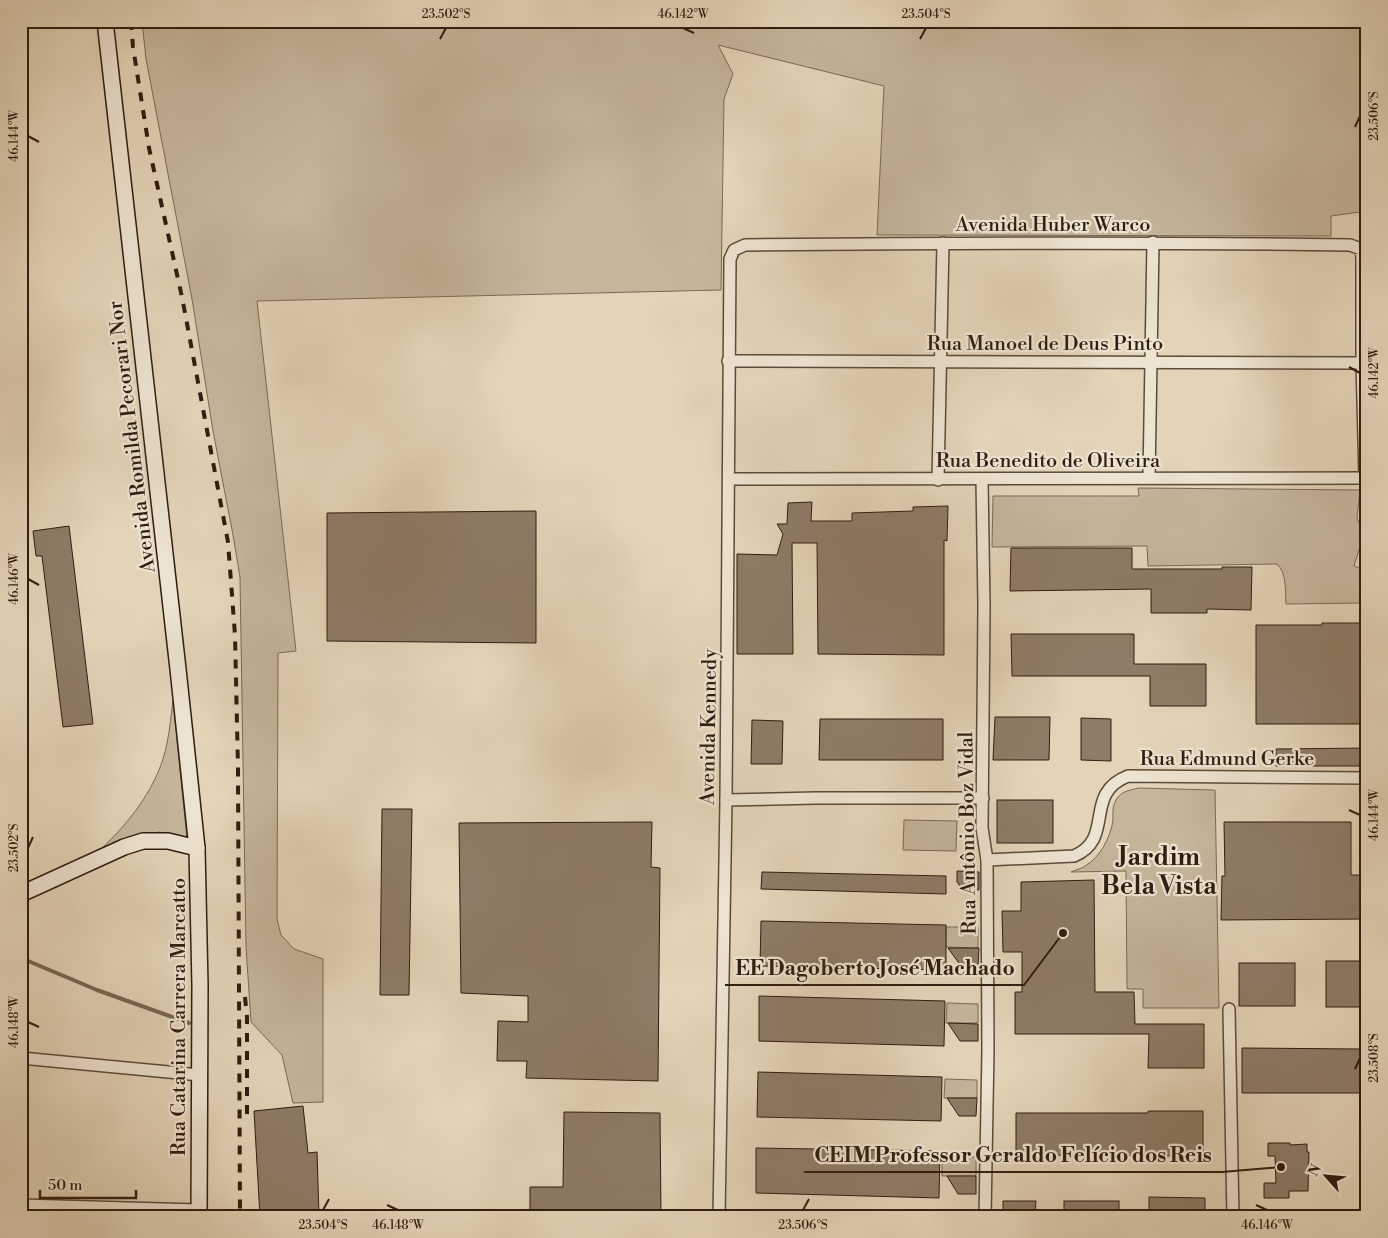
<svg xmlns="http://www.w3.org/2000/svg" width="1388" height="1238" viewBox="0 0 1388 1238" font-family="'Libre Bodoni',serif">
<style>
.green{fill:#c4b59b;stroke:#7a6956}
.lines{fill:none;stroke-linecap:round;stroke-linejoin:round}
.stream{stroke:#766653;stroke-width:4}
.building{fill:#8d7c67;stroke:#2f1d10}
.street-casing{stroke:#5c4b3a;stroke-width:14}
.secondary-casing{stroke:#2f1d10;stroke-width:18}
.street{stroke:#ede3d1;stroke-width:11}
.secondary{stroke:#ede3d1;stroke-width:15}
.rail{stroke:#2f1d10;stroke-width:4;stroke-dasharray:9 9;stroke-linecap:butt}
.ticks{fill:none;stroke:#2f1d10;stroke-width:2}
.labels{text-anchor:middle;stroke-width:4.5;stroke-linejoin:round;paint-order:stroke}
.street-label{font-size:20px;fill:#2f1d10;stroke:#ede3d1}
.district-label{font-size:25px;font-weight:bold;fill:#2f1d10;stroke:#ede3d1}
.leader{fill:none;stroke:#2f1d10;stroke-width:2}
.callout-dot{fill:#2f1d10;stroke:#ede3d1;stroke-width:2}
.callout-label{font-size:21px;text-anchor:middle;font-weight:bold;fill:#2f1d10;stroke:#ede3d1;stroke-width:4.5;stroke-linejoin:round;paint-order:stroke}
.neatline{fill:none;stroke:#2f1d10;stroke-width:2}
.ticks-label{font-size:12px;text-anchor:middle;fill:#2f1d10}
</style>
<rect width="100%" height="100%" fill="#e3d4b8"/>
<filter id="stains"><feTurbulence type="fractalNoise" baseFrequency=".004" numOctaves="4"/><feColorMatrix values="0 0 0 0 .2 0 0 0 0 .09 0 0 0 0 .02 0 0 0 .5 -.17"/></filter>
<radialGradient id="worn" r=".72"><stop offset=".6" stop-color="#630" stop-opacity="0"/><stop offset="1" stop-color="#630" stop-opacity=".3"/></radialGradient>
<g class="green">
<polygon points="142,21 1367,21 1367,211 1331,216 1331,236 877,235 884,86 718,45 733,74 724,99 721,290 257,301 296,651 278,653 277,919 281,935 294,949 323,959 323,1102 293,1103 282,1055 251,1022 246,947 240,577 233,535 213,431 192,299 146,59"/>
<path d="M1138,488L1360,490L1357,518L1364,534L1354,566L1367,571V603L1286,604C1285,591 1287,573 1277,564L1148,566L1147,546L992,547L993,496H1139Z"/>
<path d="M173,700L187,839L159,832L143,835L100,850C131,821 159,785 167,743C170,729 171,714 173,700Z"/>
<path d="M1139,788L1215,790L1219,1008H1143V989H1127L1126,871L1071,872C1075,870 1081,869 1085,866C1100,858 1111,836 1113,820C1113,813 1112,807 1116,800C1121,791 1130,790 1139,788Z"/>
<polygon points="904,820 957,821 956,851 903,850"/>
<polygon points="946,927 978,927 978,948 946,947"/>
<polygon points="947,1003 978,1004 978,1023 946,1023"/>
<polygon points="945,1079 977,1080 977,1098 944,1098"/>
<polygon points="942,1156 976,1157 976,1176 942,1176"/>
</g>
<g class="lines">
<polyline class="stream" points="21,958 97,990 189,1023"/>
</g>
<g class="building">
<polygon points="812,502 811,521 852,521 852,513 913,511 913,507 948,506 947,541 944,540 944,655 818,654 817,543 792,543 793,654 737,654 737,554 777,555 783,534 777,524 787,524 788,503"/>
<polygon points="536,511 536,643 327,641 327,513"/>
<polygon points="69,526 93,724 63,727 42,556 36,556 33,531"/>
<polygon points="1011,548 1132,548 1132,569 1222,569 1222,567 1252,567 1251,610 1207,609 1207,613 1151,613 1151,589 1010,591"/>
<polygon points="1322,623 1367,623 1367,724 1256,724 1256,625 1322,625"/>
<polygon points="1011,634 1134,634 1134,664 1206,664 1206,706 1150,706 1150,676 1012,676"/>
<polygon points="995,717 1050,717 1049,760 993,760"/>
<polygon points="1081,718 1111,719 1111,761 1081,760"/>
<polygon points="820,719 943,719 943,760 819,760"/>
<polygon points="752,720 783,721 782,764 751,764"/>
<polygon points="1367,748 1367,766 1276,766 1276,749"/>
<rect x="997" y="800" width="56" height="43"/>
<polygon points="382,809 412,809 409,995 380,995"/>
<polygon points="652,822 651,867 660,868 658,1081 526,1078 527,1061 497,1061 498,1021 528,1022 528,996 461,993 459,823"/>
<polygon points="1224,822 1351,822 1351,875 1367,875 1367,919 1221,920 1222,876 1225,876"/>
<polygon points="957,871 979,872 979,890 962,889 957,882"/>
<polygon points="762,872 946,876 946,894 761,889"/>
<polygon points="1094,880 1095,992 1134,992 1135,1024 1204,1024 1204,1068 1148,1068 1149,1034 1015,1034 1015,992 1022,992 1022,952 1003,952 1002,911 1021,911 1021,882"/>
<polygon points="761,921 946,925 946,970 760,966"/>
<polygon points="948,948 979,948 978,966 961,966"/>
<rect x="1326" y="961" width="41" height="46"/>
<rect x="1239" y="963" width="56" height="43"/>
<polygon points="759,996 945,1001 944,1046 759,1041"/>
<polygon points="948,1023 978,1024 978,1041 960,1041"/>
<polygon points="1242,1048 1361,1049 1360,1093 1242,1093"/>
<polygon points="758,1072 942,1077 941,1121 757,1117"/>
<polygon points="947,1098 977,1098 976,1116 959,1116"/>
<polygon points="303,1106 308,1153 317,1152 319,1216 260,1217 254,1111"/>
<polygon points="1148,1111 1203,1111 1203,1156 1016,1155 1016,1113 1148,1113"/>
<polygon points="564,1112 660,1113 661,1217 530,1217 530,1187 563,1187"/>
<polygon points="1268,1143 1290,1143 1290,1145 1307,1144 1307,1152 1309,1152 1308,1191 1289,1191 1289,1198 1264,1198 1264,1183 1276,1183 1275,1156 1268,1156"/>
<polygon points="756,1148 940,1151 939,1198 756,1193"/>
<polygon points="947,1176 976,1176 976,1194 958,1194"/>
<polygon points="1149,1197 1205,1198 1205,1214 1149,1214"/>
<polygon points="1003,1201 1036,1201 1035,1217 1003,1217"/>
<rect x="1064" y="1201" width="55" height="16"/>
</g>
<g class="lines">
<g class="street-casing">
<g id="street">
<polyline points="728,361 1362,363"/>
<polyline points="1149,478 1153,242"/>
<polyline points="729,479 1367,478"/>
<polyline points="982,479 984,606 982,828 987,860 988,1050 985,1217"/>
<polyline points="938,480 943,243"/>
<polyline points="726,800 816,798 983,798"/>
<path d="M987,860L1074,856C1116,838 1082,794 1128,776L1367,778"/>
<polyline points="1229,1009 1233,1217"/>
<polyline points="21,1058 200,1075"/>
<polyline points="21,1205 198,1210"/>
<path d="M719,1217L726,800L730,259L734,250L745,245C947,243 1148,242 1350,245L1361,249L1362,258V363L1365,478"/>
</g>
</g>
<g class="secondary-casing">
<g id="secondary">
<polyline points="105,21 178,669 197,848 200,986 199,1217"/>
<polyline points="21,894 124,847 143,841 168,841 197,848"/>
</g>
</g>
<use href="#street" class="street"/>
<use href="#secondary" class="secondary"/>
<g class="rail">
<polyline points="131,21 133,47 149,148 182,297 228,542 235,635 238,768 240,1217"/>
<polyline points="245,997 247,1017 247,1119"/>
</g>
</g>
<path class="ticks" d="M683,28L694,33M440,39L446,28M920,39L926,28M1355,127L1360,116M28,136L39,142M1349,367L1360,373M28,579L39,585M1349,810L1360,815M28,848L33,837M28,1022L39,1027M1355,1069L1360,1058M387,1205L398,1210M1256,1205L1267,1210M323,1210L329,1199M803,1210L809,1199"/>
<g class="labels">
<g class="street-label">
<text x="1053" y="231">Avenida Huber Warco</text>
<text x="1045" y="350">Rua Manoel de Deus Pinto</text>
<text transform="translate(131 437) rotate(-97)" y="7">Avenida Romilda Pecorari Nor</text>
<text x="1048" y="467">Rua Benedito de Oliveira</text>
<text transform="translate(708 727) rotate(-89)" y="7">Avenida Kennedy</text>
<text x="1227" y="765">Rua Edmund Gerke</text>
<text transform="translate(967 833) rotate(-91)" y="7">Rua Antônio Boz Vidal</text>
<text transform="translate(178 1017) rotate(-90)" y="7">Rua Catarina Carrera Marcatto</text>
</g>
<g class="district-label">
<text x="1159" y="865">Jardim<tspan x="1159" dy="29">Bela Vista</tspan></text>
</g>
</g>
<path class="leader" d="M1063 933L1024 985H725M1281 1167L1222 1172H804"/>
<g class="callout-dot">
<circle cx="1063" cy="933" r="5"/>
<circle cx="1281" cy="1167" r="5"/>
</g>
<g class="callout-label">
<text x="875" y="975">EE Dagoberto José Machado</text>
<text x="1013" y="1162">CEIM Professor Geraldo Felício dos Reis</text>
</g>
<rect width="1388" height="1238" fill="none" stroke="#e3d4b8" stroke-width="55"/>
<g transform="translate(1326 1176) rotate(297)" stroke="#ede3d1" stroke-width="4" paint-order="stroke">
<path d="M0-4L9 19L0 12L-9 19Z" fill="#2f1d10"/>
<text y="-8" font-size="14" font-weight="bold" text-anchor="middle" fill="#2f1d10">N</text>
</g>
<path d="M40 1190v8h96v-8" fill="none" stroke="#2f1d10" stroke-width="2.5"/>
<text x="48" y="1190" font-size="15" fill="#2f1d10" stroke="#ede3d1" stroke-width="4" paint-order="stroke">50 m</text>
<rect x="28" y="28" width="1332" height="1182" class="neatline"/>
<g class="ticks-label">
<text x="446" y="18">23.502°S</text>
<text x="683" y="18">46.142°W</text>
<text x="926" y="18">23.504°S</text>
<text transform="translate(1374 116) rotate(-90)" y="4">23.506°S</text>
<text transform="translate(14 136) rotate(-90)" y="4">46.144°W</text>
<text transform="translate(1374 373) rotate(-90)" y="4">46.142°W</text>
<text transform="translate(14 579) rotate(-90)" y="4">46.146°W</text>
<text transform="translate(1374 815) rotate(-90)" y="4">46.144°W</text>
<text transform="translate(14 848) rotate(-90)" y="4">23.502°S</text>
<text transform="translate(14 1022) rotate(-90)" y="4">46.148°W</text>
<text transform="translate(1374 1058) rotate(-90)" y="4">23.508°S</text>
<text x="323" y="1229">23.504°S</text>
<text x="398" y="1229">46.148°W</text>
<text x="803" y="1229">23.506°S</text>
<text x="1267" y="1229">46.146°W</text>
</g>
<rect width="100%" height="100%" filter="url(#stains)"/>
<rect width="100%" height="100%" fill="url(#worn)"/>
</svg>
